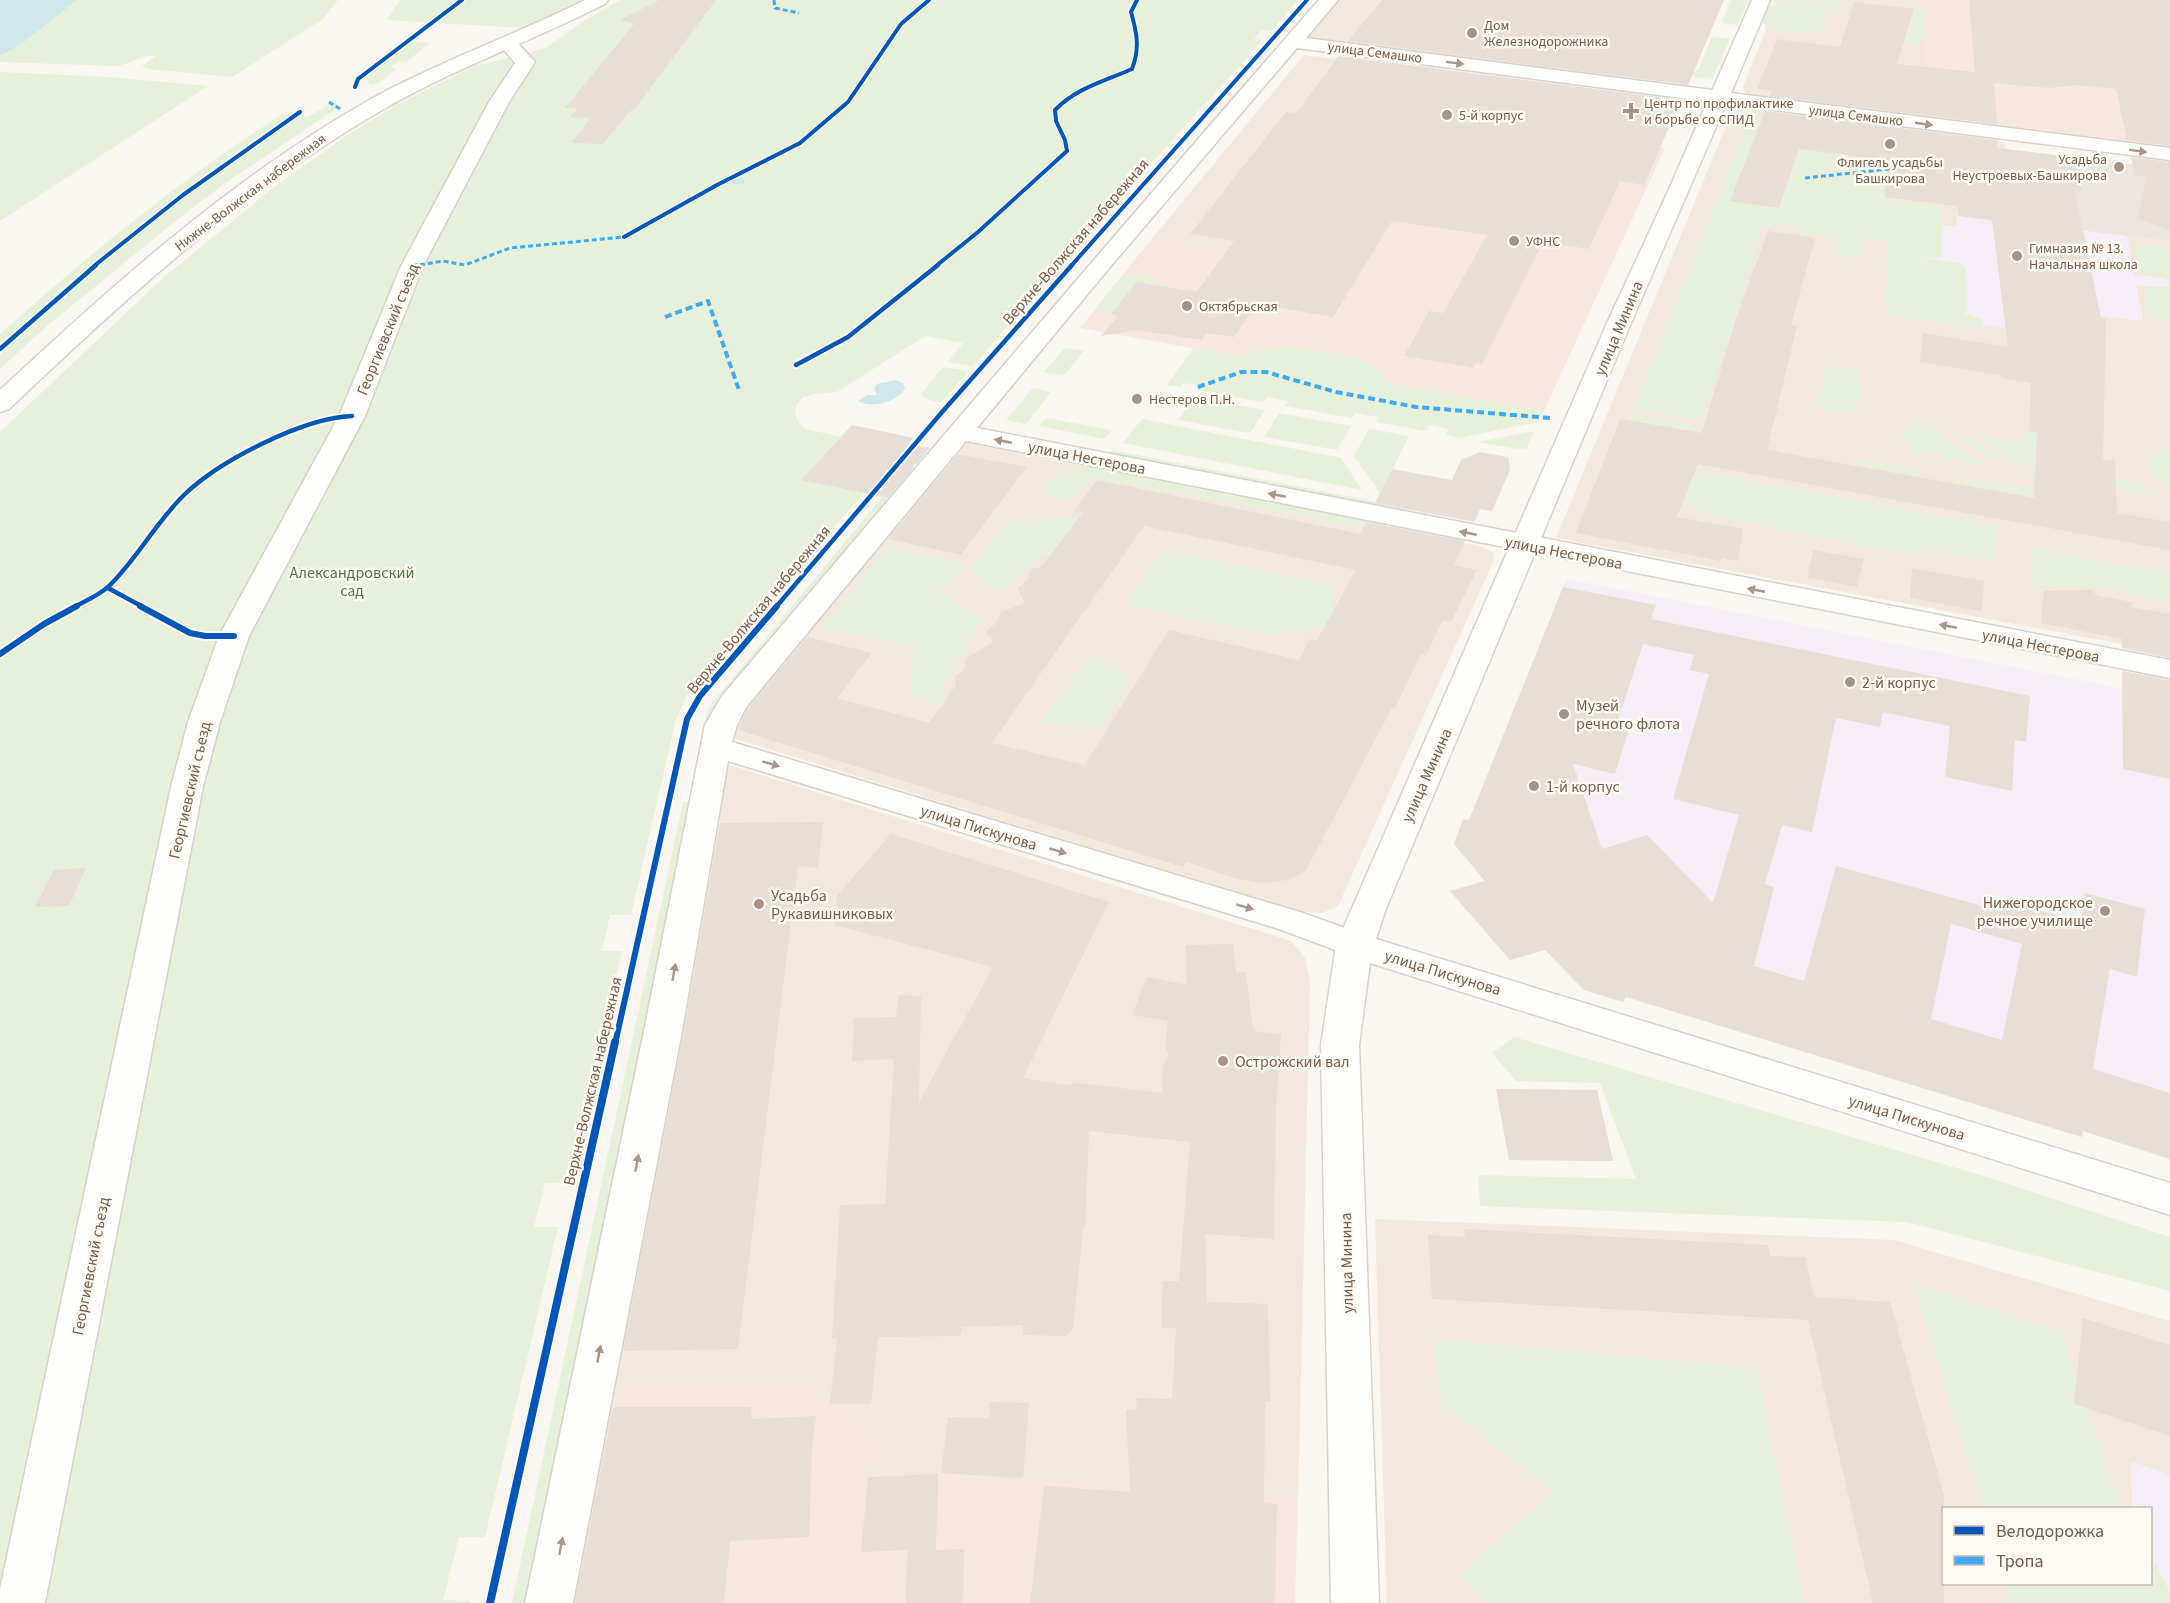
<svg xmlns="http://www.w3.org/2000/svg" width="2170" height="1603" viewBox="0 0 2170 1603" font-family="'Source Sans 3',sans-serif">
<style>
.residential{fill:#f2e8de}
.commercial{fill:#f6e8e1}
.industrial{fill:#ede5e0}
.education{fill:#f6eef6}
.green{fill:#e7f0db}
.water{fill:#d0e8ea}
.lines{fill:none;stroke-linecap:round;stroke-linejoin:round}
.stream{stroke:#d0e8ea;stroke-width:7}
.building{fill:#e6ded7;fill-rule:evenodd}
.street-casing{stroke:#d7d1cb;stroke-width:3}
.secondary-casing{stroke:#d9d2cb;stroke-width:3}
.street{fill:#fefefd;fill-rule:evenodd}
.secondary{fill:#fefefd;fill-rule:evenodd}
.quiet-far1{stroke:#3fa9f5;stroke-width:3;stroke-dasharray:5 3;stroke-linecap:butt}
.quiet{stroke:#3fa9f5;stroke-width:4;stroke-dasharray:7 4;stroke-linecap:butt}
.cycleway-far3-casing{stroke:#fffaf3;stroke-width:6}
.cycleway-far2-casing{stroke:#fffaf3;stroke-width:8}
.cycleway-far1-casing{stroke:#fffaf3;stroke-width:10}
.cycleway-casing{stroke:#fffaf3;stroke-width:11}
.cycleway-far3{stroke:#0057b8;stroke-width:4}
.cycleway-far2{stroke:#0057b8;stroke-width:4.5}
.cycleway-far1{stroke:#0057b8;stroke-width:6}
.cycleway{stroke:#0057b8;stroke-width:8}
.oneway{fill:#a8958b}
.poi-dot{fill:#a69286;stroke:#fffaf3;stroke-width:2}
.labels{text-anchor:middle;stroke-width:5;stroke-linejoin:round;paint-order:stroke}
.far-poi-label{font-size:14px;fill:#7a5c4d;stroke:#fffaf3;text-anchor:start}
.far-street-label{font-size:14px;fill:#7a5c4d;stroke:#fffaf3}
.street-label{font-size:16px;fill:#7a5c4d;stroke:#fffaf3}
.park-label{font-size:16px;fill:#537a41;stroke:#fffaf3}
.poi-label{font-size:16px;fill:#7a5c4d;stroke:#fffaf3;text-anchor:start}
</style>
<rect width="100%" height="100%" fill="#f9f5f0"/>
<g class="residential">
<polygon points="1338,0 1474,0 1627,46 1609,80 1307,39 1306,36"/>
<polygon points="1778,0 1924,0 1927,106 1925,118 1754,97 1746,94 1743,87"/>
<polygon points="1304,55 1335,59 1301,107 1271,259 1150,241"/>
<polygon points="1734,107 2003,142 2006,149 2004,196 1957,206 1957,227 2035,308 2143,320 2136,285 2170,288 2170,653 1556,538"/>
<polygon points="2127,236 2170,241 2170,279 2134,275"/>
<polygon points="967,443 1480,546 1494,553 1493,562 1338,906 1322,913 1295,911 720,734"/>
<polygon points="720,762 1291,941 1305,958 1310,982 1298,1502 938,1474 868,1477 598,1386"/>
<polygon points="1375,1219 1893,1240 2170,1321 2170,1475 2132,1462 2132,1508 1944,1508 1944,1584 2132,1584 2133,1603 1387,1603"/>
</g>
<g class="commercial">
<polygon points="1924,0 2170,0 2170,150 1925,118 1927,106"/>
<polygon points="1506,127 1665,148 1544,411 1080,328 1150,241 1271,259"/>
<polygon points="805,1384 869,1439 868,1477 938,1474 1298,1502 1295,1603 555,1603 598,1386"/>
</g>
<polygon class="industrial" points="2006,149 2170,169 2170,241 1958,216 1957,206 1885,197 1886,182 2003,196"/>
<g class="education">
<polygon points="1958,216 2127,236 2134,275 2170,279 2170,288 2136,285 2143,321 2035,308 2036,333 1898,313 1895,219 1957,227"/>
<polygon points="1567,579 2090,682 2170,700 2170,1159 2083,1131 2082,1137 1626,997 1623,1002 1590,992 1592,987 1576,983 1545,950 1510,960 1450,891 1485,881 1459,850 1463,838 1457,837 1463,819 1469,820"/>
<polygon points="2131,1462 2170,1475 2170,1603 2150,1584 2150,1508 2132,1508"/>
</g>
<g class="green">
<path d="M77,0H338L323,19L232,77L148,69L142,66L156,56C140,54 132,64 116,66L0,62V56L23,43Z"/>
<polygon points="400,0 580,0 523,28 387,20"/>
<polygon points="621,0 1298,0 1271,31 1261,30 1254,39 1263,40 1135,181 973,366 948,362 963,343 925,336 837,392 814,394 803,397 796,405 795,414 799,423 806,429 841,437 801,480 864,493 687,695 676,719 631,915 610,915 602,951 622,951 568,1183 545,1183 534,1227 558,1227 485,1537 459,1537 443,1600 470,1601 470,1603 0,1603 0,432 164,277 273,188 346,136 398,104 472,67 546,48 585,20"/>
<polygon points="1731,0 1749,0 1737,25 1722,23"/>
<path d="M1770,0L1786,2L1837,0L1846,8L1836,10L1833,15L1822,14L1826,19L1822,31L1807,34L1765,28L1766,24L1754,20L1762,6C1770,4 1775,8 1782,6Z"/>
<polygon points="1915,5 1923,7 1925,40 1919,43 1891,44 1903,11 1907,6"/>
<polygon points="1716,37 1730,39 1713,77 1698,78 1690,73 1699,69 1711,39"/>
<polygon points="413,42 430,43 406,62 399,61 390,67 397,69 378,83 370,85 365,77"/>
<polygon points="0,72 109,77 208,86 0,221"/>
<path d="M333,102L343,108L336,109L224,184L178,219L47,326L0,369V354C94,269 192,185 298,115L308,117Z"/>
<path d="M283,114L292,115C187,181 92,263 0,345V334C89,254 182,178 283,114Z"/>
<polygon points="1749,117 1845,129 1844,157 1902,172 1881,180 1885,199 1942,206 1942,257 1920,258 1959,263 1966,267 1967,310 1964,313 1983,320 1982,326 1972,328 1885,314 1888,242 1865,239 1855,261 1838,255 1831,239 1782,225 1763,228 1702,420 1633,408"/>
<polygon points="2137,244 2170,248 2170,281 2139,270"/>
<polygon points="1126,275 1158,279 1153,285 1137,282 1111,314 1094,312 1120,278"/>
<polygon points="2170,286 2170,323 2146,311 2146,288"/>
<path d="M1285,347C1312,350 1376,354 1389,383L1544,411L1539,422L1459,438L1446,435L1449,429L1429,425L1426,431L1376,422L1378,417L1356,413L1352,418L1285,406L1288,401L1267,397L1263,402L1196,390L1199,385L1183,383L1180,387L1167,385L1194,348L1243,356L1253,351Z"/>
<polygon points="1065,348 1084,351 1064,375 1044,372"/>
<path d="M1828,366H1844L1857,371C1866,387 1860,395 1852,411L1835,413L1819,405L1815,393L1826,381L1823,373Z"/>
<polygon points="943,367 969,371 940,403 924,398 922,393"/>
<polygon points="1033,388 1051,392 1026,424 1006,420"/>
<polygon points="1195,397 1265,410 1250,433 1178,420"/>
<polygon points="1279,413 1351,426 1337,450 1264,437"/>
<polygon points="1631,415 1688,424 1695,427 1697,432 1629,420"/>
<polygon points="1046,418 1111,430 1105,439 1039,426"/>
<polygon points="1142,419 1341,458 1362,490 1123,443"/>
<polygon points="1916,424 1939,428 1944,438 1992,468 1945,459 1945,455 1924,452 1922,455 1911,453 1912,446 1907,445 1899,435 1904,428 1915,428"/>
<polygon points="1369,429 1409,436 1380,493 1354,456"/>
<polygon points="2023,430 2037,433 2035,474 1983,439 1983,435 2021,442"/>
<polygon points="1534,431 1527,448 1519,449 1477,442"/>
<polygon points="1957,435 1971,437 2002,457 1992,460 1957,437"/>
<polygon points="1112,450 1402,507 1397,515 1106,457"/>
<polygon points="2170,451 2170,488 2165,486 2148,471 2149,454"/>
<polygon points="1859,459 1917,469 1916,475 1858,465"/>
<polygon points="1095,463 1380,520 1388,532 1095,478 1068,501 1041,492 1049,479"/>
<polygon points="1694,470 1997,526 1996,562 1928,549 1907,555 1705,515 1682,501"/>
<path d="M2043,475C2076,477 2135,471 2159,496Z"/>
<polygon points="1960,477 2050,492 2050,499 1959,483"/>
<polygon points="883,496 889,500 705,721 708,708"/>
<polygon points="1076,517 1107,524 1091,549 1045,554 1000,592 968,571 1005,522"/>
<polygon points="889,545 893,549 966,564 947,589 936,588 943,595 983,616 941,691 952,708 909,695 914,647 821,629"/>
<polygon points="2032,548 2170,573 2170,603 2099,587 2033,586"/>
<polygon points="1162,549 1333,585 1335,627 1268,635 1125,605"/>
<polygon points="1090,653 1131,677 1100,730 1040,723"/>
<polygon points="683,802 693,802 524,1603 512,1603"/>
<polygon points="1514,1037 1987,1177 2170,1237 2170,1291 1907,1222 1480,1206 1478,1175 1636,1179 1600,1083 1516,1081 1492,1053"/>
<polygon points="1913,1283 2061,1332 2115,1491 2124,1508 1982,1508"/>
<polygon points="1433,1339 1756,1368 1805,1603 1490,1603 1457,1577 1553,1491 1442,1405"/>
<polygon points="2151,1556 2170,1592 2170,1603 2011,1603 2005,1584 2150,1584"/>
</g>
<g class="water">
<polygon points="0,0 77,0 23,43 0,56"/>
<path d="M895,380L903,383L905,388C899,402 870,409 858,401L867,395H877L874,389L877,384Z"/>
</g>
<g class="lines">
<polyline class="stream" points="731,180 741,181"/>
</g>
<g class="building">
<polygon points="659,0 716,0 633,111 630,111 603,144 571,143 591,118 570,117 578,108 565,108 634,24 620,20"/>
<polygon points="1382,0 1724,0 1688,85 1348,41"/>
<polygon points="1969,0 2170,0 2170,146 2127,140 2116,89 2075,85 2049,88 1994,83 1997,124 1770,96 1772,91 1757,89 1777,39 1840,47 1854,2 1914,9 1897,64 1975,72"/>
<polygon points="1338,56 1681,100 1644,185 1620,181 1589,249 1543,242 1482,364 1475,363 1473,368 1404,356 1429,311 1443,313 1487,235 1392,221 1333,317 1257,304 1234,337 1206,333 1202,340 1137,330 1101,336 1118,316 1111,314 1137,282 1197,292 1234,241 1190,234 1286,112 1296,113"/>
<polygon points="1765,111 1997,140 1997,148 2079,158 2082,191 2075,190 2101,318 2106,319 2103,459 2115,461 2117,513 2170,522 2170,550 1698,464 1677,517 1743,529 1738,561 1722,558 1721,561 1576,533 1620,419 1702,433 1736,319 1768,231 1815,238 1791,325 1797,326 1767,450 2034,498 2037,433 2029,431 2031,383 2001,378 2001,375 1920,362 1923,333 2008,347 1992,220 1958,216 1957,206 1885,197 1888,160 1799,149 1779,208 1730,201"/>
<polygon points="2131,157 2170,162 2170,230 2138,219 2146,177 2135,176"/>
<polygon points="852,425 914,438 908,444 930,448 888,498 801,480"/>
<polygon points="1480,452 1508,457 1510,470 1492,511 1480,509 1474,522 1375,503 1392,469 1452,480 1461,460"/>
<polygon points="958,454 1027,467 961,555 888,539"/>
<path d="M1097,480L1360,534L1366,522L1465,541L1454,565L1477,570L1451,622L1442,621L1426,656L1421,654L1395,708H1392L1306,870L1298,876L1287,880L1261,883L1234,878L1187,862L1183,867L738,730L748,708L807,637L872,653L837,698L929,723L956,685L955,675L963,671L967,658L993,642L986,632L997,622L1000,613L1024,603L1018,588L1027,581L1032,568H1040L1083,513L1073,511ZM1144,526L1356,570L1317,640L1310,639L1299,660L1169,630L1085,765L992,743Z"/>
<polygon points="1813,550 1864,559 1857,587 1807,578"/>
<polygon points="1912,568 1984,581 1982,611 1910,598"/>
<path d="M1563,587L1656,605L1651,619L2030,696L2026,742L2015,740L2012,791L1945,777L1950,726L1883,712L1880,727L1836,718L1812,832L1782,825L1765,884L1774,887L1754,966L1804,981L1836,866L2001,911L2000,901L2081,921L2085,893L2145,909L2137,977L2110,969L2093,1069L2170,1093V1159L2083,1131L2082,1137L1626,997L1623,1002L1584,990L1545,950L1510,960L1450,891L1485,881L1454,844L1463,819L1469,820ZM1643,644L1694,655L1690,670L1709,674L1673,799L1739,815L1713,903L1647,835L1602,849L1573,764L1615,774L1628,732L1615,729ZM1951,924L2022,944L2002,1040L1931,1019Z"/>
<polygon points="2092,590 2097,596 2133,602 2131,607 2170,614 2170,658 2122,648 2122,639 2041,623 2044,591"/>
<polygon points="2122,671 2170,680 2170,779 2123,769"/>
<polygon points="823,822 818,868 798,866 738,1349 623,1351 684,1031 720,823"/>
<polygon points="891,834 1109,902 1023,1078 1066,1085 1079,1083 1162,1093 1163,1066 1169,1056 1165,1045 1168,1021 1132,1015 1147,977 1187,985 1186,945 1233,944 1236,973 1246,972 1253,1031 1281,1034 1276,1106 1274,1239 1205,1234 1207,1302 1268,1304 1270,1401 1265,1402 1264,1503 1277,1504 1275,1603 1030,1603 1044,1486 1130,1492 1126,1410 1137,1409 1136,1398 1172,1399 1176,1328 1161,1328 1163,1281 1179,1281 1190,1142 1089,1131 1085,1228 1083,1228 1073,1329 1066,1336 1023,1335 1023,1325 962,1327 960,1336 878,1337 871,1404 830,1404 837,1338 832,1338 840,1205 885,1204 894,1059 852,1061 854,1018 896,1017 898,995 921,996 919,1102 993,967 835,925 837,896"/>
<polygon points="86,868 69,906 35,907 54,870"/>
<polygon points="1496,1089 1597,1090 1613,1161 1509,1160"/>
<polygon points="1464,1229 1768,1245 1770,1256 1805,1257 1814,1297 1890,1302 1944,1495 1944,1603 1873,1603 1808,1320 1432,1299 1428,1235 1465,1237"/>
<polygon points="2083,1318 2170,1345 2170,1436 2074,1404"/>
<polygon points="990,1402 1029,1403 1023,1478 941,1473 948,1417 989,1418"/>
<polygon points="613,1407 751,1407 752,1419 816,1416 812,1449 809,1537 730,1541 724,1603 575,1603"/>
<polygon points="938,1474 936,1550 964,1549 963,1603 905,1603 908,1550 861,1552 868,1477"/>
</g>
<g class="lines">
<g class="street-casing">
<g id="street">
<path d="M1319,0H1338L1306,38L1720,91L1727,93L1730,97L1727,101L1720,103L1297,48L1110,267L977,428L2170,660V678L966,441L747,706L737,725L732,742L1303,913L1367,936L1372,945L1367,954L1354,957L1279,929L728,761L682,1031L573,1603H525L644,1031L705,725L722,696C920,463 1118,230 1319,0Z"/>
<polygon points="508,38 515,40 535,62 509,102 423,266 365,416 249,636 220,722 203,787 45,1603 0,1603 0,1589 171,787 188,722 219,636 339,416 401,266 489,102 515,63 499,44 501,40"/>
</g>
</g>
<g class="secondary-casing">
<g id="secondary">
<path d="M585,0H608L605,4C532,41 455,68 384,109C244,189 125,299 9,409L0,412V390C115,283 233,177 371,99C440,61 515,35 585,0Z"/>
<polygon points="1752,0 1770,0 1731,93 2170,148 2170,160 1726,104 1631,323 1385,911 1376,939 2170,1183 2170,1215 1370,963 1359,1045 1379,1603 1331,1603 1321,1045 1336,945 1607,323 1666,196"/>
</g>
</g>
<use href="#street" class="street"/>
<use href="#secondary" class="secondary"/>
<g class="quiet-far1">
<polyline points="774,0 775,8 799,13"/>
<polyline points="329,102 340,109"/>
<polyline points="1805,178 1917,166"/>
<polyline points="412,266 443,261 465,265 510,248 624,237"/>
</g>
<g class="quiet">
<polyline points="412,266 418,265"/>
<polyline points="665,317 708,301 739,390"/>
<polyline points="1198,387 1241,372 1266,372 1336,392 1416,407 1550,418"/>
</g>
<g class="cycleway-far3-casing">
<g id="cycleway-far3">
<polyline points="355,87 358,79 462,0"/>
<polyline points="624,237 717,185 800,143 848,102 901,24 929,0"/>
<polyline points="94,266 183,195 300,112"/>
<path d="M936,266L978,232L1067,151L1065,140L1056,121L1055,110C1076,88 1105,81 1132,69C1140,48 1137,33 1131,12L1137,0"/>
<polyline points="1071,266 1307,0"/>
</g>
</g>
<g class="cycleway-far2-casing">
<g id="cycleway-far2">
<polyline points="0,349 96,265"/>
<polyline points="796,365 848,337 938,265"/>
<polyline points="108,588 143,607"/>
<path d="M74,607C85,601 100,595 109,586C137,559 156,522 185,494C221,460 303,418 352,416"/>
<polyline points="776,607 943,411 1072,265"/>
</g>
</g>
<g class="cycleway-far1-casing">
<g id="cycleway-far1">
<polyline points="140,606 190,633 205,636 234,636"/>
<polyline points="0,654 44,624 77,606"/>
<polyline points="615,1044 687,719 700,696 777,606"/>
</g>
</g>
<g class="cycleway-casing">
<polyline id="cycleway" points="490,1603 615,1042"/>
</g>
<use href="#cycleway-far3" class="cycleway-far3"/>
<use href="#cycleway-far2" class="cycleway-far2"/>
<use href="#cycleway-far1" class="cycleway-far1"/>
<use href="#cycleway" class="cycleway"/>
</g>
<defs><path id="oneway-solid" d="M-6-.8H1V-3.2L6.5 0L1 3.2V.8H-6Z" transform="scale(1.5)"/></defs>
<g class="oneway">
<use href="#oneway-solid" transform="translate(1455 63) rotate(7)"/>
<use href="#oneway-solid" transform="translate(1924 124) rotate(8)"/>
<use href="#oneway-solid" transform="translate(2138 151) rotate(7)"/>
<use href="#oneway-solid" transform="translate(1003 441) rotate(-169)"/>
<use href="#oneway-solid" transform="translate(1277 495) rotate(-169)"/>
<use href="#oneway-solid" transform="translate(1468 533) rotate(-169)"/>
<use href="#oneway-solid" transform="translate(1756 590) rotate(-169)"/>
<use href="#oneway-solid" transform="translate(1948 626) rotate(-169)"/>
<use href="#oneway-solid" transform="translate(771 764) rotate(17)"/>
<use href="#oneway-solid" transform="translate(1058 851) rotate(17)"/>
<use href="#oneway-solid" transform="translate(1245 907) rotate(17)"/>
<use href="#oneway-solid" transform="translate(674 972) rotate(-80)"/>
<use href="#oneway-solid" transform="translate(637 1163) rotate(-79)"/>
<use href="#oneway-solid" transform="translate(599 1354) rotate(-79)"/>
<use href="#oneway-solid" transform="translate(561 1546) rotate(-79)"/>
</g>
<g class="poi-dot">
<circle cx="1472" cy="33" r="6"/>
<path d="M1628 102h6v6h6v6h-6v6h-6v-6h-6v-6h6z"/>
<circle cx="1447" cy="115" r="6"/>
<circle cx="1890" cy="144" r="6"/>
<circle cx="2119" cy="167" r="6"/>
<circle cx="1514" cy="241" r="6"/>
<circle cx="2017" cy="256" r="6"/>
<circle cx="1187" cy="306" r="6"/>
<circle cx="1137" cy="399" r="6"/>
<circle cx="1850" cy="682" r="6"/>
<circle cx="1564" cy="714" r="6"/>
<circle cx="1534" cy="786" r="6"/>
<circle cx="759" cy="904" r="6"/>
<circle cx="2105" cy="911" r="6"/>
<circle cx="1223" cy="1061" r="6"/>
</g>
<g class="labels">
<g class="far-poi-label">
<text x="1484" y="30">Дом<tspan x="1484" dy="16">Железнодорожника</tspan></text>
<text x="1644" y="108">Центр по профилактике<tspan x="1644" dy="16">и борьбе со СПИД</tspan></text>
<text x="1459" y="120">5-й корпус</text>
<text x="2107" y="164" text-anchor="end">Усадьба<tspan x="2107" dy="16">Неустроевых-Башкирова</tspan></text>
<text x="1890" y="167" text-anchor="middle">Флигель усадьбы<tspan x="1890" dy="16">Башкирова</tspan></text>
<text x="1526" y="246">УФНС</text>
<text x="2029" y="253">Гимназия № 13.<tspan x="2029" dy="16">Начальная школа</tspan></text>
<text x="1199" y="311">Октябрьская</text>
<text x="1149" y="404">Нестеров П.Н.</text>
</g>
<g class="far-street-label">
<text transform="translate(1375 52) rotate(7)" y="5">улица Семашко</text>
<text transform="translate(1856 115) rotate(7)" y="5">улица Семашко</text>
<text transform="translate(250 192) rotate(-37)" y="5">Нижне-Волжская набережная</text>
</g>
<g class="street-label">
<text transform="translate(1075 241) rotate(-49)" y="6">Верхне-Волжская набережная</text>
<text transform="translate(1618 328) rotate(-67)" y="6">улица Минина</text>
<text transform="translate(387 329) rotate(-68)" y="6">Георгиевский съезд</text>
<text transform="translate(1087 457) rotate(11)" y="6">улица Нестерова</text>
<text transform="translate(1564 552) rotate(11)" y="6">улица Нестерова</text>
<text transform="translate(758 609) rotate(-50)" y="6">Верхне-Волжская набережная</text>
<text transform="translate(2041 645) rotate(11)" y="6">улица Нестерова</text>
<text transform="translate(1426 775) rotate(-66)" y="6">улица Минина</text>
<text transform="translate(189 790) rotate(-77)" y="6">Георгиевский съезд</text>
<text transform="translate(979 827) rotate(17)" y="6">улица Пискунова</text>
<text transform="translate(1443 972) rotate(17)" y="6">улица Пискунова</text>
<text transform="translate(592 1081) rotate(-77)" y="6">Верхне-Волжская набережная</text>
<text transform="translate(1907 1117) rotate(17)" y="6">улица Пискунова</text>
<text transform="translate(1346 1263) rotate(-91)" y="6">улица Минина</text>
<text transform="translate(90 1266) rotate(-79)" y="6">Георгиевский съезд</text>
</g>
<g class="park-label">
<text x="352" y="578">Александровский<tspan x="352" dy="18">сад</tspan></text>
</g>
<g class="poi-label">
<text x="1862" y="688">2-й корпус</text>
<text x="1576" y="711">Музей<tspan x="1576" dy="18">речного флота</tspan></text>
<text x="1546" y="792">1-й корпус</text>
<text x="771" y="901">Усадьба<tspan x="771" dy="18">Рукавишниковых</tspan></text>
<text x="2093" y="908" text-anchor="end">Нижегородское<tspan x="2093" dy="18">речное училище</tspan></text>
<text x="1235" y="1067">Острожский вал</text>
</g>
</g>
<rect x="1942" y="1507" width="210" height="78" fill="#fffaf3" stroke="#cabbb1" stroke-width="1.5"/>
<rect x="1954" y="1526" width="30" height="9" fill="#0057b8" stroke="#cabbb1" stroke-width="1.5"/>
<text x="1996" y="1537" font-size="18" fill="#7a5c4d">Велодорожка</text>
<rect x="1954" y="1556" width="30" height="9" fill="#3fa9f5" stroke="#cabbb1" stroke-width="1.5"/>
<text x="1996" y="1567" font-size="18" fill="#7a5c4d">Тропа</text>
</svg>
